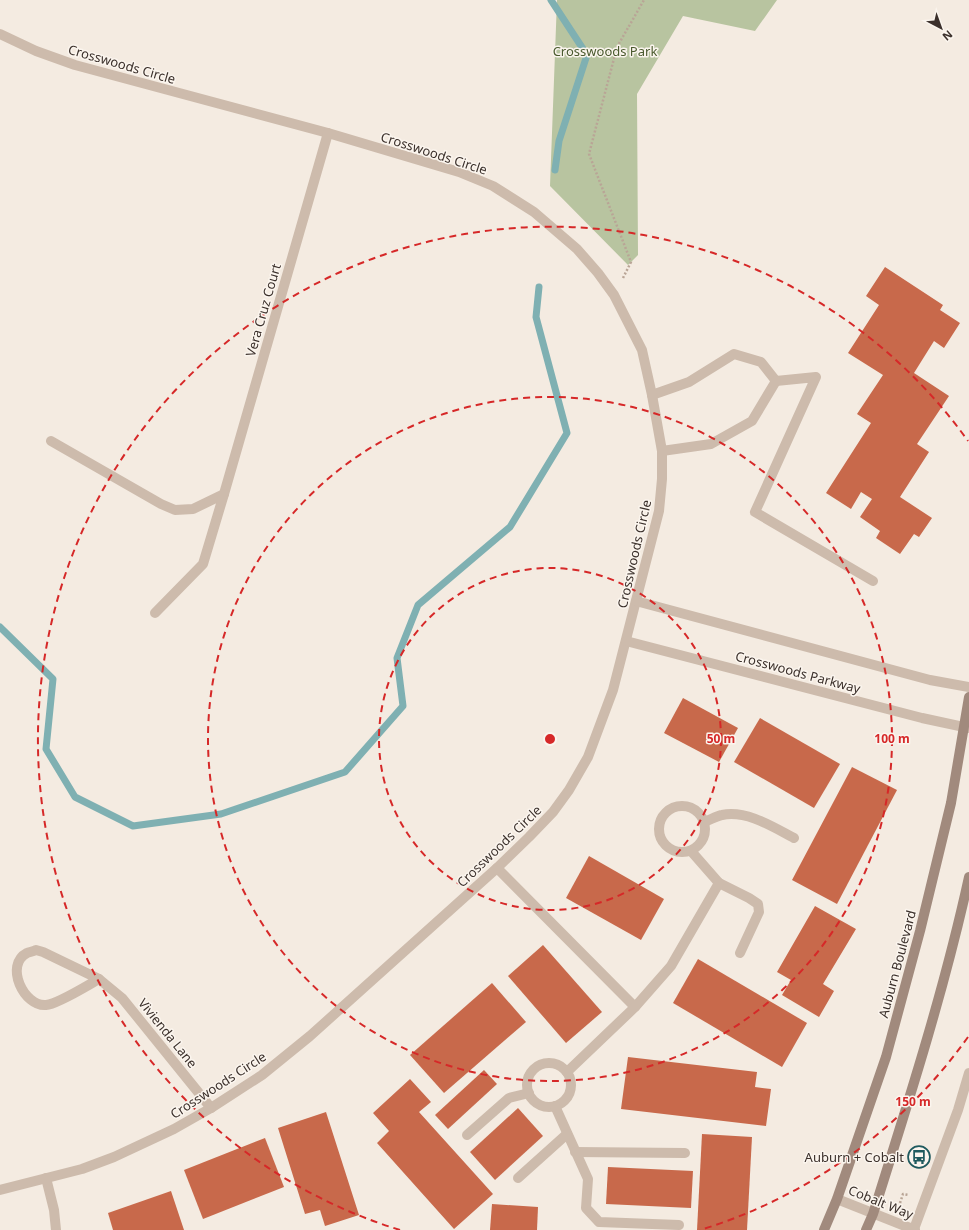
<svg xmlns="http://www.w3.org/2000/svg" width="969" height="1230" viewBox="0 0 969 1230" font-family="'Noto Sans',sans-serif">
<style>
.green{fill:#b8c4a0}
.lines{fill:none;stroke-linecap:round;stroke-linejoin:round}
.stream{stroke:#7fb0b2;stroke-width:7}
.building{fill:#c8694b}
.path{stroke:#b9a596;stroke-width:2.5;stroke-dasharray:2 2;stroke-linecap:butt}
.service{stroke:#cdbbac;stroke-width:10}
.minor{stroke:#cdbbac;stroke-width:10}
.secondary{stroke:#a18a7d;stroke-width:10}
.ring{fill:none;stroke:#d62828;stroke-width:2;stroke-dasharray:7 5}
.labels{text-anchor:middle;stroke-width:3;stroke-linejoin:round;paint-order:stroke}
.park-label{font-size:13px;fill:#4a5a2e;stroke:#fbf5ee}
.street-label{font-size:13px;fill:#3b302b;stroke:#fbf5ee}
.poi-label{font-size:13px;fill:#3b302b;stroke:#fbf5ee;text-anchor:end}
.centre{fill:#d62828;stroke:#fbf5ee;stroke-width:2}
.ring-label{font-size:12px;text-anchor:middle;font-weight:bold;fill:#d62828;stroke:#fbf5ee;stroke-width:3;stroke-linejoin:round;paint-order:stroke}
</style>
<rect width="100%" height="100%" fill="#f4ebe1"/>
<polygon class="green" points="557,0 777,0 755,31 683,16 637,94 638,255 628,265 550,186"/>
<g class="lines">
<g class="stream">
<polyline points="551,0 587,55 559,141 555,170"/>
<polyline points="0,627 53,679 46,749 75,797 133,826 221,814 345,772 403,706 397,658 418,605 510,527 567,433 536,317 539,287"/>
</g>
</g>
<g class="building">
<polygon points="885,267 943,305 940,310 960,323 944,348 934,341 914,373 949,396 917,444 929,452 900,497 932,518 919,537 914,534 900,554 876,538 880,531 860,517 872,499 861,492 851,509 826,493 871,423 857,414 883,375 848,353 879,305 866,296"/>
<polygon points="683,698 738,728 719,762 664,733"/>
<polygon points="760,718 840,764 814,808 734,762"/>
<polygon points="852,767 897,790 837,904 792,880"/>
<polygon points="589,856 664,899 641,940 566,898"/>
<polygon points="815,906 856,929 823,984 834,991 819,1017 782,995 791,980 777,972"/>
<polygon points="543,945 602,1012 566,1043 508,976"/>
<polygon points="698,959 807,1023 782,1067 673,1003"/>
<polygon points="492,983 526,1022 444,1093 410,1055"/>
<polygon points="628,1057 757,1072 755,1087 771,1089 766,1126 621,1109"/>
<polygon points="484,1070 497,1084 448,1129 435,1115"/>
<polygon points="410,1079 431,1102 419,1112 493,1194 454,1229 377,1143 389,1131 373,1113"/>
<polygon points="518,1108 543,1136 495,1180 470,1152"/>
<polygon points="326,1112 359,1215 325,1226 320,1210 305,1214 278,1128"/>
<polygon points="702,1134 752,1137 747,1230 697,1230"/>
<polygon points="265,1138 284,1187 203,1219 184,1170"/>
<polygon points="608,1167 693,1171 691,1208 606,1204"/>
<polygon points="171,1191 184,1230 113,1230 108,1213"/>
<polygon points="492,1204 538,1207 537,1230 490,1230"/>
</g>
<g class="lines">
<g class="path">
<polyline points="623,278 631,262 589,154 617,47 644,0"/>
<polyline points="900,1203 903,1194 909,1195"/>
</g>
<g class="service">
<polyline points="776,381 816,377 755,512 873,581"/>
<polyline points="652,395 689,382 734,354 761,362 776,381"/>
<polyline points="662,451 711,444 752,421 776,381"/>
<circle cx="682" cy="829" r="23"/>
<path d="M704,822C710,820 716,816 722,815C747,810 773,827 794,838"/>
<polyline points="497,868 635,1007"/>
<polyline points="719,883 749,898 758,904 759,912 740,953"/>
<circle cx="549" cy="1085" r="22"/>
<polyline points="567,1072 635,1007 671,966 719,883 691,851"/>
<polyline points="555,1106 588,1179 586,1208 599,1222 679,1225"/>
<polyline points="467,1135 509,1098 529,1093"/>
<polyline points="575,1152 685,1153"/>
<polyline points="518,1178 567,1134"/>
</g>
<g class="minor">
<polyline points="0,34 36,51 75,65 328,133 459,172 493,186 534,212 577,249 598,273 614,295 642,350 652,395 662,451 662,479 659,511 613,690 588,757 569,790 553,812 529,837 497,868 310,1036 262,1075 211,1108 174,1129 114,1157 82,1169 0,1190"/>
<polyline points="51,441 161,504 175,510 193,509 224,494 328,133"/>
<polyline points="636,601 930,680 969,687"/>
<polyline points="155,613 203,564 224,494"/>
<polyline points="626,641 922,718 969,728"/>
<path d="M36,950L43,952L99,979C88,985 58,1004 46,1005C24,1007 4,965 27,953C30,952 34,951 36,950Z"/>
<polyline points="99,979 122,998 211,1108"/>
<polyline points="46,1178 54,1210 56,1230"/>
<polyline points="837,1199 915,1230"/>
<polyline points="914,1229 958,1110 969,1073"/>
</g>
<g class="secondary">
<polyline points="824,1230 837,1199 886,1057 920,931 951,803 969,697"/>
<path d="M866,1230L873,1214C908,1103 944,991 969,877"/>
</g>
</g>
<g class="ring">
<circle cx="550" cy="739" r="171"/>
<circle cx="550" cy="739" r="342"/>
<path d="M968 1037A513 513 0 0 1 700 1230M400 1230A513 513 0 1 1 968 441"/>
</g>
<defs>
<g id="bus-ring" transform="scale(1.15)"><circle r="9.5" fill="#fbf5ee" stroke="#1f5a5e" stroke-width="1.5"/><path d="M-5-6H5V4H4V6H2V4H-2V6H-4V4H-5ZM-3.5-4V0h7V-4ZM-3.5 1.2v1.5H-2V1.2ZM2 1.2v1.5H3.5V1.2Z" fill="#1f5a5e"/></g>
</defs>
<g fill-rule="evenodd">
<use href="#bus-ring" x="919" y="1157"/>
</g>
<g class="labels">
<g class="park-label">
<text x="605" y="56">Crosswoods Park</text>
</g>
<g class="street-label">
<text transform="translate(122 64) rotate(16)" y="5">Crosswoods Circle</text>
<text transform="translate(434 153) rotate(18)" y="5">Crosswoods Circle</text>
<text transform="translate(263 310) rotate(-74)" y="5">Vera Cruz Court</text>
<text transform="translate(634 554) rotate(-77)" y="5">Crosswoods Circle</text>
<text transform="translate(798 672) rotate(15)" y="5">Crosswoods Parkway</text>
<text transform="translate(499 846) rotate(-44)" y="5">Crosswoods Circle</text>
<text transform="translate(897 964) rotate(-75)" y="5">Auburn Boulevard</text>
<text transform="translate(168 1033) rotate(51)" y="5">Vivienda Lane</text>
<text transform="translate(218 1085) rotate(-33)" y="5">Crosswoods Circle</text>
<text transform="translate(881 1202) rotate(22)" y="5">Cobalt Way</text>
</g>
<g class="poi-label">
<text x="904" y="1162">Auburn + Cobalt</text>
</g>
</g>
<circle cx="550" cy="739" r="6" class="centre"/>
<g class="ring-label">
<text x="721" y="743">50 m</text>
<text x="892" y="743">100 m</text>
<text x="913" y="1106">150 m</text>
</g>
<g transform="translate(941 28) rotate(139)" stroke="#fbf5ee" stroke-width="3" paint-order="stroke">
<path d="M0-3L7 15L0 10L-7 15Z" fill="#3b302b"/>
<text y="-6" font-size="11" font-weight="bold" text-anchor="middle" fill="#3b302b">N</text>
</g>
</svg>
